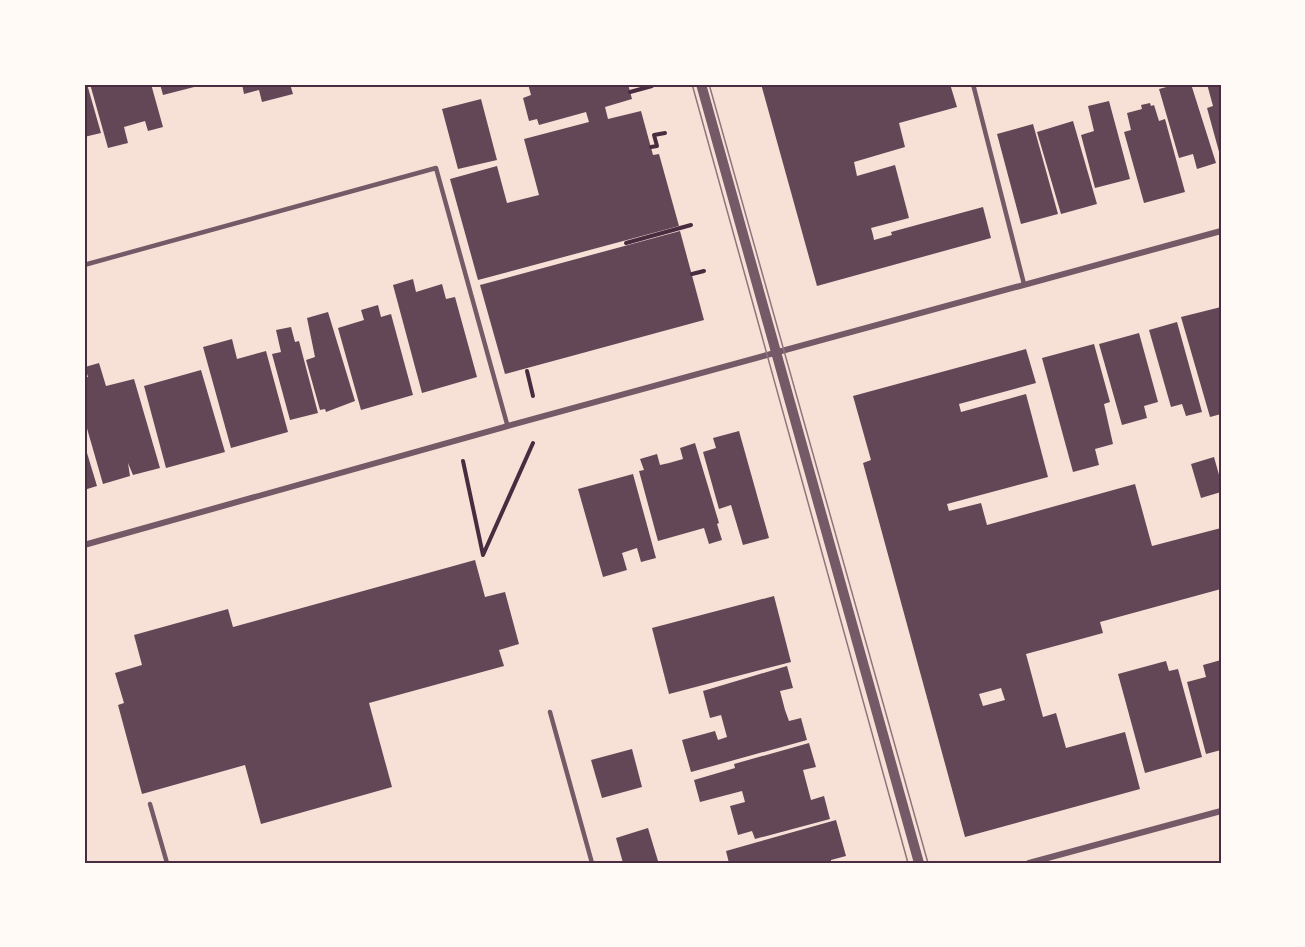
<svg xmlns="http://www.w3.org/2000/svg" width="1305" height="947" viewBox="0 0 1305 947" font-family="Georgia,serif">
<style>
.building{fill:#644757;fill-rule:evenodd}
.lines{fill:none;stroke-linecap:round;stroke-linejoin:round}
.path{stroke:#4a2c40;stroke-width:4}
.service{stroke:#755966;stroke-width:4.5}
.minor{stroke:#755966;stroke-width:6}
.tertiary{stroke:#755966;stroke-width:10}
.tram{stroke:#8f747c;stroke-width:1.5}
.neatline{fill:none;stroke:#4a2c40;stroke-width:2}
</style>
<rect width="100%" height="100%" fill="#f7e1d7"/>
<g class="building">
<polygon points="84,84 87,84 101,133 84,137"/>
<polygon points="90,84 151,84 163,127 148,131 145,121 124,127 128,143 108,148"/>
<polygon points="160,84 202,84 202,85 163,95"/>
<polygon points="242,84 290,84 293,94 262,102 259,90 244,94"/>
<polygon points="528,84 628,84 632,99 605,107 608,119 641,111 653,155 659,154 679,226 478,280 450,179 497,166 507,203 539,195 524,139 589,122 586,112 539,125 537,119 529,121 523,98 531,95"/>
<polygon points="761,84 950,84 957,107 899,123 905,147 854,162 857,176 895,165 909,218 871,228 873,235 874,240 892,235 891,232 983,207 991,238 817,286"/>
<polygon points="1178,84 1191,84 1216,163 1197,169 1193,154 1179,158 1159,89"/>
<polygon points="1207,84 1221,84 1221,159 1207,108 1213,106"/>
<polygon points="481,99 497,160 458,169 442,109"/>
<polygon points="1109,101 1130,179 1095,188 1081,135 1094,131 1088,106"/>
<polygon points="1150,103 1151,106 1154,105 1159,121 1165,119 1185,192 1144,203 1124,132 1131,130 1127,113 1142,109 1141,105"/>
<polygon points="1073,121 1097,204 1061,214 1037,132"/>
<polygon points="1033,124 1058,214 1021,224 997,134"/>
<polygon points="680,231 704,320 505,374 480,285"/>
<polygon points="413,279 416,292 442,284 446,299 455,297 477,377 422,393 393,285"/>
<polygon points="378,305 381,317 391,314 413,395 361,410 338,328 364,320 361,310"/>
<polygon points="1221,307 1221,414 1210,417 1181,317"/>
<polygon points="328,312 355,401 326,412 325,409 320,410 306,360 315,357 307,318"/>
<polygon points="1177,322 1202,412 1186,416 1182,404 1171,407 1149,330"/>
<polygon points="291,327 295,342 299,341 318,413 290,420 272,354 281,352 276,330"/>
<polygon points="1139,333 1158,402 1144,406 1147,418 1122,425 1099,344"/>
<polygon points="232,339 237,359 266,351 288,432 231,448 203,347"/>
<polygon points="1094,344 1110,402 1104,404 1113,444 1095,449 1099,465 1073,472 1042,358"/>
<path d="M1026,349L1036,383L959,404L961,412L1026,394L1048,477L947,504L949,511L981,503L987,525L1135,484L1152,546L1221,528V589L1100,622L1103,633L1026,654L1043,717L1056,713L1066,748L1125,732L1140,789L965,837L863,463L871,460L853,396ZM1001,688L1005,700L983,706L979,694Z"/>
<polygon points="99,363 106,386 134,379 160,468 133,475 128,463 130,476 103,484 84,418 84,378 88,377 85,367"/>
<polygon points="201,370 225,452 166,468 144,386"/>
<polygon points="739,431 769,538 743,545 731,505 719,509 703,452 716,448 713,438"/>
<polygon points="84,443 97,486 84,490"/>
<polygon points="695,443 719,523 717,524 722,540 709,544 704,528 658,541 639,471 644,470 640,459 657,454 660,465 669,463 683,459 680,448"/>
<polygon points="1214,457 1221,482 1221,492 1201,498 1191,464"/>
<polygon points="633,474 656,558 641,562 637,548 622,553 627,570 603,577 578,489"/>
<polygon points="475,560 485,597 505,592 519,644 499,650 504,666 369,703 392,787 261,824 245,765 142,794 118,705 124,703 115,673 142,665 134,635 228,609 233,627"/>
<polygon points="774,596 791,662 669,694 652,628"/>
<polygon points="1221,660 1221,750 1206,754 1187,682 1206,677 1203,665"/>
<polygon points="1166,661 1169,671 1178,669 1202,757 1145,773 1118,674"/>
<polygon points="787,666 793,688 780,691 785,710 789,721 801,718 807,740 691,772 682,740 715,731 718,740 727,737 721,715 710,718 703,691"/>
<polygon points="809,743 816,767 803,770 811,800 824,796 830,819 755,839 752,831 738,835 730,806 745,802 742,791 700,802 694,780 735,768 734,764"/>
<polygon points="632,749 642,787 602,798 591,760"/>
<polygon points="836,820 846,856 831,860 831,863 729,863 726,851"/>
<polygon points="648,828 658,861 623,863 616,838"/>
</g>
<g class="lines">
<g class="path">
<polyline points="630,92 652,86"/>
<polyline points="651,147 657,146 654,135 665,133"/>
<polyline points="626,243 691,225"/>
<polyline points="692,274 704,271"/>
<polyline points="527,371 533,396"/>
<polyline points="463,461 483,555 533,443"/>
</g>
<g class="service">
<polyline points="973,84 1024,284"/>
<polyline points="84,265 436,168 507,424"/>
<polyline points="550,712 592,863"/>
<polyline points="150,804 167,863"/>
</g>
<g class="minor">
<path d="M84,545C462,437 842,334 1221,231"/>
<polyline points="1029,863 1221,811"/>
</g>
<polyline class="tertiary" points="701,84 919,863"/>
<g class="tram">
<polyline points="692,84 908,863"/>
<polyline points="709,84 928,863"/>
</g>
</g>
<rect width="1305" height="947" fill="none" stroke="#fffaf5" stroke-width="171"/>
<rect x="86" y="86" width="1134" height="776" class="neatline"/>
</svg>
